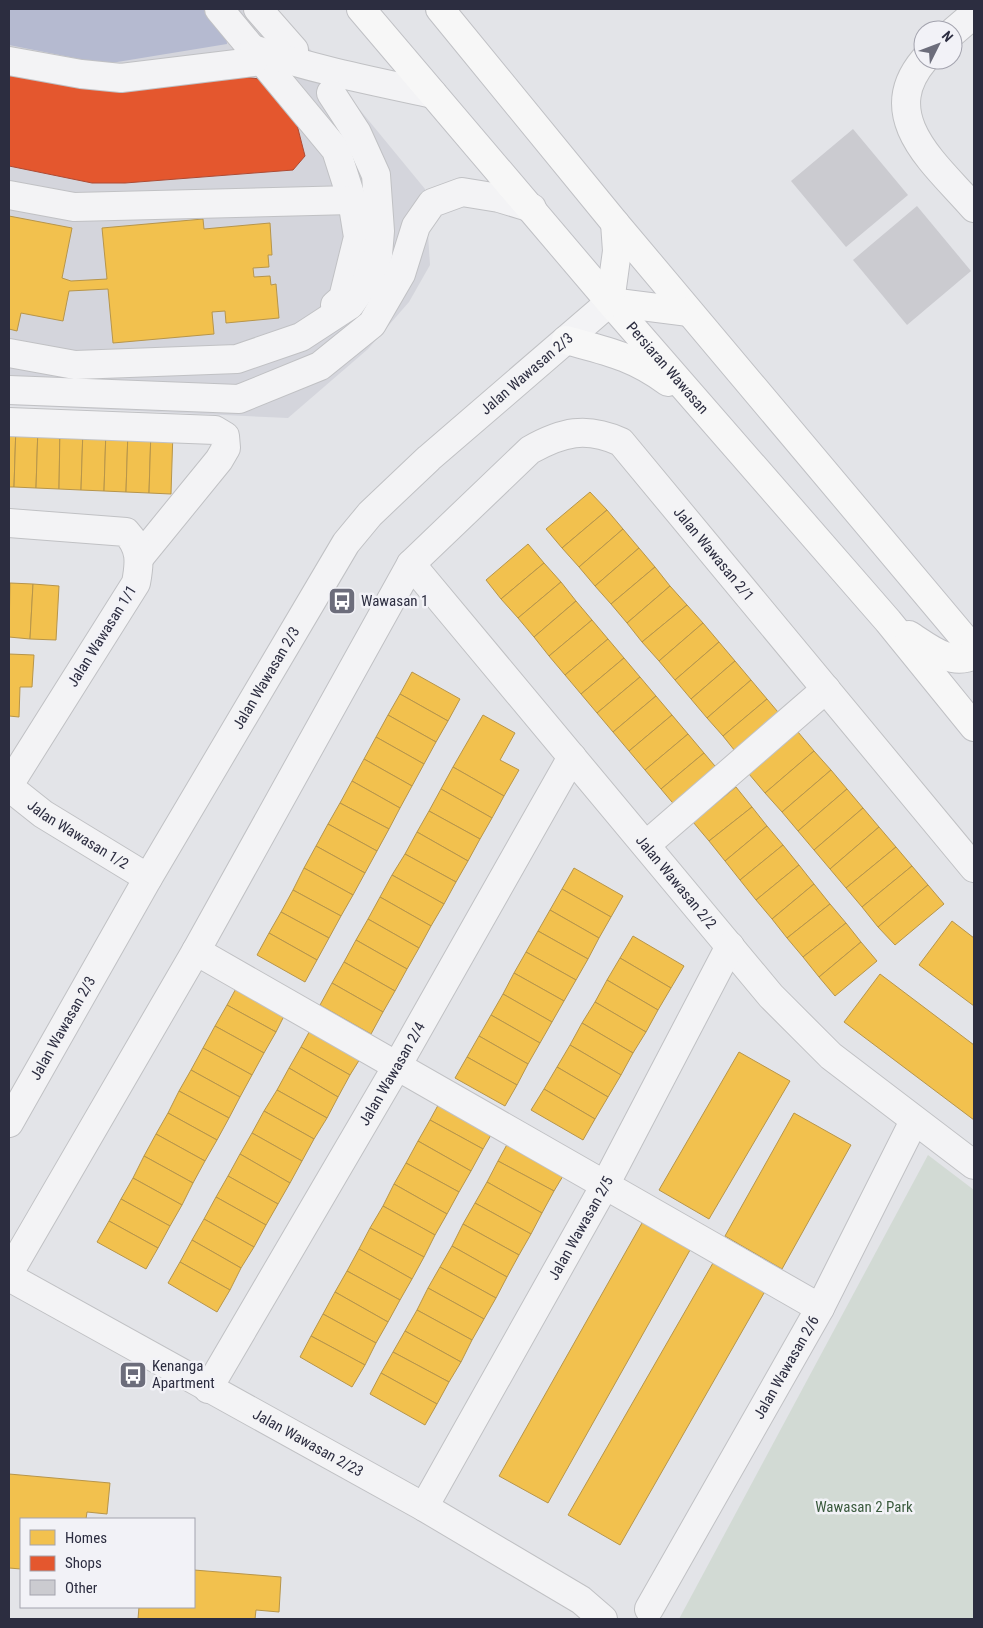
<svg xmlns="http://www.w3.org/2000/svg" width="983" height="1628" viewBox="0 0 983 1628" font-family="'Roboto Condensed',sans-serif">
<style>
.built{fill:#d4d5dc}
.green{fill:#d2dad4}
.water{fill:#b5bad0}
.homes{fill:#f2c14e;stroke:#b7954a}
.shops{fill:#e4572e;stroke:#ad4a33}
.building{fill:#cbcbd0}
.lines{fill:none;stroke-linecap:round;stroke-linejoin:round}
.minor-casing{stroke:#c0c1c4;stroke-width:30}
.major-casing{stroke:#c0c1c5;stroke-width:30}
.minor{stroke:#f3f3f5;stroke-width:28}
.major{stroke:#f7f7f7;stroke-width:28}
.labels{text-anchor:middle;stroke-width:5;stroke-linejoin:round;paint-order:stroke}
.street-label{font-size:15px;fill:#2c2d40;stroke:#f2f2f7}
.poi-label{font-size:15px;fill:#2c2d40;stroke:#f2f2f7;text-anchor:start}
.park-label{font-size:15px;fill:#3a5a3d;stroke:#f2f2f7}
</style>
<rect width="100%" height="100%" fill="#e3e4e8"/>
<polygon class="built" points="9,9 277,9 425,189 430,265 409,302 368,349 288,418 9,405"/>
<polygon class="green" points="928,1155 974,1190 974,1619 679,1619"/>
<polygon class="water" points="9,9 206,9 226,32 227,44 105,64 9,45"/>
<g class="homes">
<polygon points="9,216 72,228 62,278 71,281 107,279 102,228 203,219 204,229 270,223 272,255 268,255 269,267 253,268 254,277 270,276 271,285 276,284 279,318 226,323 225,311 212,312 214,334 113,343 108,289 69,291 63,321 21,313 17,331 9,329"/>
<polygon points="9,425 16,425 14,487 9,487"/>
<polygon points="16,425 38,426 36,488 14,487"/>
<polygon points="38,426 60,427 59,489 36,488"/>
<polygon points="60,427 83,428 81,490 59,489"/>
<polygon points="83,428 106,429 104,491 81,490"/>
<polygon points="106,429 128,430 126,492 104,491"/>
<polygon points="128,430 151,430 149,493 126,492"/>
<polygon points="151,430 173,431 171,494 149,493"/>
<polygon points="590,492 607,510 562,548 546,529"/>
<polygon points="607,510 623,529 579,567 562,548"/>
<polygon points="623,529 639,548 595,586 579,567"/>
<polygon points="528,544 544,563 501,599 486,580"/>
<polygon points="639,548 655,567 611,604 595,586"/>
<polygon points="544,563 561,582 518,618 501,599"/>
<polygon points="655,567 670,586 627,623 611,604"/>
<polygon points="561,582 576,601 534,637 518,618"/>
<polygon points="10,583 33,584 30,639 9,637"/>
<polygon points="33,584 59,586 56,640 30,639"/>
<polygon points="670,586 687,605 642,642 627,623"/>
<polygon points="576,601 592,620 549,656 534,637"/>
<polygon points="687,605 703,623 659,661 642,642"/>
<polygon points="592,620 608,639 565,675 549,656"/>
<polygon points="703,623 719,642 675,680 659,661"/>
<polygon points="608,639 624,658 581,694 565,675"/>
<polygon points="719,642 735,661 691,699 675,680"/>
<polygon points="9,654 34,655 32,687 20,687 19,717 9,716"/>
<polygon points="624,658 640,677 597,713 581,694"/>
<polygon points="735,661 751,680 707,718 691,699"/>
<polygon points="412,672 460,699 448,721 400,694"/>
<polygon points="640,677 656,696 613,732 597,713"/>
<polygon points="751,680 767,699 723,736 707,718"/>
<polygon points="400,694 448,721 436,742 388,715"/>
<polygon points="656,696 672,715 629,751 613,732"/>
<polygon points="767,699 783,718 739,756 723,736"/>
<polygon points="388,715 436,742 424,764 376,737"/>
<polygon points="483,715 515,733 500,760 519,770 504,796 453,767"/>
<polygon points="672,715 688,734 645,770 629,751"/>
<polygon points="798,732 814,751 765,793 749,774"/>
<polygon points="688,734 704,753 661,789 645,770"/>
<polygon points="376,737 424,764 412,786 364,759"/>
<polygon points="814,751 831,770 782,812 765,793"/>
<polygon points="704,753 720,772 677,808 661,789"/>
<polygon points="364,759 412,786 400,808 352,781"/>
<polygon points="453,767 504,796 492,818 441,789"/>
<polygon points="831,770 847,789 798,831 782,812"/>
<polygon points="352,781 400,808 389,829 340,803"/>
<polygon points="736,787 752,807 709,841 693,822"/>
<polygon points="441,789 492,818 480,839 429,811"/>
<polygon points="847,789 863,808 814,850 798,831"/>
<polygon points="340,803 389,829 377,851 328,824"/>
<polygon points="752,807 767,826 725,861 709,841"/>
<polygon points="863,808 879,827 830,869 814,850"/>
<polygon points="429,811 480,839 468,861 417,832"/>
<polygon points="328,824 377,851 365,873 316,846"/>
<polygon points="767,826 783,845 740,880 725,861"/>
<polygon points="879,827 896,847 846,888 830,869"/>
<polygon points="417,832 468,861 456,882 405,854"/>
<polygon points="783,845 799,865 756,900 740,880"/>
<polygon points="316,846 365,873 353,895 304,868"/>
<polygon points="896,847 912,866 862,907 846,888"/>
<polygon points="405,854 456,882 444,904 392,875"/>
<polygon points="799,865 814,884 772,919 756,900"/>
<polygon points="912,866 928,885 878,927 862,907"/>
<polygon points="304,868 353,895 341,916 293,890"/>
<polygon points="574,868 623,896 611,917 562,889"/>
<polygon points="392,875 444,904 431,926 380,897"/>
<polygon points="814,884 830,904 787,938 772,919"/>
<polygon points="928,885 944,904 895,945 878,927"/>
<polygon points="562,889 611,917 599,938 550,910"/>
<polygon points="293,890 341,916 329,938 281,912"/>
<polygon points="380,897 431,926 419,948 368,919"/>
<polygon points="830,904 846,923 803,957 787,938"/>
<polygon points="550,910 599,938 588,959 538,931"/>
<polygon points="281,912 329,938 317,960 269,933"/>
<polygon points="368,919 419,948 407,969 356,940"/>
<polygon points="952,921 974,938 974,1006 919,965"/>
<polygon points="846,923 861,942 819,977 803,957"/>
<polygon points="538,931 588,959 576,980 526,952"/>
<polygon points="269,933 317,960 305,982 257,955"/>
<polygon points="633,936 684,966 671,988 620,958"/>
<polygon points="356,940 407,969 395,991 344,962"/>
<polygon points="861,942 877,961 835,996 819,977"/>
<polygon points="526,952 576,980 564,1001 514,973"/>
<polygon points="620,958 671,988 658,1010 607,980"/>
<polygon points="344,962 395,991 383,1012 332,983"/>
<polygon points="514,973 564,1001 552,1022 503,994"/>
<polygon points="880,974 974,1045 974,1120 844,1022"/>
<polygon points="607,980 658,1010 646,1032 595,1002"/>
<polygon points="239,983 287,1010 276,1032 227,1005"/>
<polygon points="332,983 383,1012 371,1034 320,1005"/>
<polygon points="503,994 552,1022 540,1043 491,1015"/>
<polygon points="595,1002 646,1032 633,1053 582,1023"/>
<polygon points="227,1005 276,1032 264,1053 215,1026"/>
<polygon points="491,1015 540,1043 528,1064 479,1036"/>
<polygon points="582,1023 633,1053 621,1075 570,1045"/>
<polygon points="313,1025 363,1054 350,1075 301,1047"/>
<polygon points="215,1026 264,1053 252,1075 203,1048"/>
<polygon points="479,1036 528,1064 517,1085 467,1057"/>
<polygon points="570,1045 621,1075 608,1097 557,1067"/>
<polygon points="301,1047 350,1075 338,1097 289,1068"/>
<polygon points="203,1048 252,1075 240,1097 191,1070"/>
<polygon points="739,1052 790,1081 709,1219 659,1190"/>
<polygon points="467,1057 517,1085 505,1106 455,1078"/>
<polygon points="557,1067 608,1097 595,1119 544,1089"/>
<polygon points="289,1068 338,1097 327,1118 277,1090"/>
<polygon points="191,1070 240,1097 229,1118 179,1091"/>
<polygon points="544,1089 595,1119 583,1140 531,1110"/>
<polygon points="277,1090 327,1118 314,1139 264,1111"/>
<polygon points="179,1091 229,1118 217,1140 168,1113"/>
<polygon points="442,1098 495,1128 483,1149 430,1120"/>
<polygon points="264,1111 314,1139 302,1161 252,1133"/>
<polygon points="168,1113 217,1140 205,1161 156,1134"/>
<polygon points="794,1113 851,1145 782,1269 725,1236"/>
<polygon points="430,1120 483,1149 471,1171 418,1141"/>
<polygon points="252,1133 302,1161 290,1183 240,1154"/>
<polygon points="156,1134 205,1161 193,1183 144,1156"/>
<polygon points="510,1139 566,1171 554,1191 498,1161"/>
<polygon points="418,1141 471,1171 459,1192 406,1163"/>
<polygon points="240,1154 290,1183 278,1204 228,1176"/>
<polygon points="144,1156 193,1183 182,1205 133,1178"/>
<polygon points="498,1161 554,1191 542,1213 487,1182"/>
<polygon points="406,1163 459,1192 447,1214 394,1184"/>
<polygon points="228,1176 278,1204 266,1225 216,1197"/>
<polygon points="133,1178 182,1205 170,1226 121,1199"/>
<polygon points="487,1182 542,1213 531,1234 475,1203"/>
<polygon points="394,1184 447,1214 435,1235 383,1206"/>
<polygon points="216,1197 266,1225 254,1247 204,1219"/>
<polygon points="121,1199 170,1226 158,1248 109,1221"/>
<polygon points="475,1203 531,1234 519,1255 463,1224"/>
<polygon points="383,1206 435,1235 424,1257 370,1228"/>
<polygon points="646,1216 694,1243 548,1503 499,1476"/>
<polygon points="204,1219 254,1247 241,1268 192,1240"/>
<polygon points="109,1221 158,1248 146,1269 97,1242"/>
<polygon points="463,1224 519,1255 507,1277 452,1246"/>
<polygon points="370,1228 424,1257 412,1279 359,1249"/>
<polygon points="192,1240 241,1268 230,1290 180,1262"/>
<polygon points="452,1246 507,1277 496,1298 440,1267"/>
<polygon points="359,1249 412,1279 400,1300 347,1271"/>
<polygon points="717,1256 768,1286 620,1545 568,1515"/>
<polygon points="180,1262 230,1290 217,1312 168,1283"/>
<polygon points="440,1267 496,1298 484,1319 428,1288"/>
<polygon points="347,1271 400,1300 388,1322 335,1292"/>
<polygon points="428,1288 484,1319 472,1340 417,1310"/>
<polygon points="335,1292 388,1322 376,1343 323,1314"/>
<polygon points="417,1310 472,1340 461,1362 405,1331"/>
<polygon points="323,1314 376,1343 365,1365 311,1336"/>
<polygon points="405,1331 461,1362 449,1382 393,1352"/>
<polygon points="311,1336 365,1365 352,1387 300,1357"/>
<polygon points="393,1352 449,1382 437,1404 381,1373"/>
<polygon points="381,1373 437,1404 425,1425 370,1394"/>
<polygon points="9,1474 110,1483 107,1514 87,1512 86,1519 21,1519 21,1569 9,1568"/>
<polygon points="194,1570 281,1577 279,1612 256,1610 255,1619 138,1619 139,1607 194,1607"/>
</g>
<polygon class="shops" points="9,74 244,77 267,80 286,103 297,125 305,156 293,170 125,183 92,183 9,166"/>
<g class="building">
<polygon points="853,129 908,195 846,247 791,181"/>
<polygon points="917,206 971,271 907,325 853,260"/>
</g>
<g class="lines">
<g class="minor-casing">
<g id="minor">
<polyline points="219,9 336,150 352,200 358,237 343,298 335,305"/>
<polyline points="258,9 294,50"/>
<polyline points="953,32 974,14"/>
<path d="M253,49C312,69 372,81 433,94"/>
<path d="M924,60C875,118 938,166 974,208"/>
<polyline points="9,61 81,74 121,78 253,62"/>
<polyline points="9,195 74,207 352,200"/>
<polyline points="9,353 75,365 237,359 301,337 350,305 377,267 380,231 376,175 357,133 331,93"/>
<polyline points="9,390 239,399 320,366 372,324 401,274 416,226 432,203 462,192 499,198 532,208"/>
<polyline points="9,422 215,430 225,436 226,448 219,460 140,557"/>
<path d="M9,523L126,532C141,548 140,562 136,583L9,785"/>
<path id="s1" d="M411,564L771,996L831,1056L974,1165"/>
<path id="s2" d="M9,787L43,814L148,878"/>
<polyline points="646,845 826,689"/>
<polyline points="196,951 820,1308"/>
<path id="s3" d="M9,1123L148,878L346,543L370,514L429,458L610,302"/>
<path id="s4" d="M9,1273L196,951L411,564L530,450C562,432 586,426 621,442L974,868"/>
<path id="s5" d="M9,1277L424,1507L581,1600L603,1619"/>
<path id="s6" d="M208,1389L397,1066L572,757"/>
<path id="s7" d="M424,1507L605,1185L730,946"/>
<path id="s8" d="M649,1609L820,1308L914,1121"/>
</g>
</g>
<g class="major-casing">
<g id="major">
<path id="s9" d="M361,9L610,302L888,621L974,727"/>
<polyline points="440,9 615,223 974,650"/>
<polyline points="610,302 689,312"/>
<polyline points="610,302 617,251 615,223"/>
<path d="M566,340C606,351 633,356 668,382"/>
<path d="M909,635C928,647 951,667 974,655"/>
</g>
</g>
<use href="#minor" class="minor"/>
<use href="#major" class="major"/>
</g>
<defs>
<g id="bus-square" transform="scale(1.4375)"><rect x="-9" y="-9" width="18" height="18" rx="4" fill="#6c6d7b" stroke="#f2f2f7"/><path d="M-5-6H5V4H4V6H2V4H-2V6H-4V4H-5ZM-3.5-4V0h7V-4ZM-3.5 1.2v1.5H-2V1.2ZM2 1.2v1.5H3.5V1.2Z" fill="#fff"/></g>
</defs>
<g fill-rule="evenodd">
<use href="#bus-square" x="342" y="601"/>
<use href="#bus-square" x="133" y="1375"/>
</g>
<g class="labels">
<g class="street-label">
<text dy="5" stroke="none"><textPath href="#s9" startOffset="472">Persiaran Wawasan</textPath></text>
<text dy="5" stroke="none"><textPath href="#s3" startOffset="919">Jalan Wawasan 2/3</textPath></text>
<text dy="5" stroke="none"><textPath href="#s4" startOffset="1221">Jalan Wawasan 2/1</textPath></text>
<text transform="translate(102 636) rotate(-58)" y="5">Jalan Wawasan 1/1</text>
<text dy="5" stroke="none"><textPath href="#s3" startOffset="514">Jalan Wawasan 2/3</textPath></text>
<text dy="5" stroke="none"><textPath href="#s2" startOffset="84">Jalan Wawasan 1/2</textPath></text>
<text dy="5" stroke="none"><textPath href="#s1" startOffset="414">Jalan Wawasan 2/2</textPath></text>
<text dy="5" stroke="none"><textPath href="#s3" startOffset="109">Jalan Wawasan 2/3</textPath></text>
<text dy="5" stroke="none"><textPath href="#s6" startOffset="365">Jalan Wawasan 2/4</textPath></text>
<text dy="5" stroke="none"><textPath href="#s7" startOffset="320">Jalan Wawasan 2/5</textPath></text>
<text dy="5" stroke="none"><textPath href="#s8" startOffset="278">Jalan Wawasan 2/6</textPath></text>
<text dy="5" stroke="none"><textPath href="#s5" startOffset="342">Jalan Wawasan 2/23</textPath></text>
</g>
<g class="poi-label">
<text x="361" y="606">Wawasan 1</text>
<text x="152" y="1371">Kenanga<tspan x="152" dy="17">Apartment</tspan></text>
</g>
<g class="park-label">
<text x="864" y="1512">Wawasan 2 Park</text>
</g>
</g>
<rect width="983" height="1628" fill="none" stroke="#2c2d40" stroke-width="20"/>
<rect x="20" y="1518" width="175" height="90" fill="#f2f2f7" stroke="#a3a3ae"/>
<rect x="30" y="1530" width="25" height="15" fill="#f2c14e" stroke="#a3a3ae"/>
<text x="65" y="1543" font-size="15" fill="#2c2d40">Homes</text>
<rect x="30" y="1556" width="25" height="15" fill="#e4572e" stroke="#a3a3ae"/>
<text x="65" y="1568" font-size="15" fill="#2c2d40">Shops</text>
<rect x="30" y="1580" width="25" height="15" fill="#cbcbd0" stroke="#a3a3ae"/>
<text x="65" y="1593" font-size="15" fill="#2c2d40">Other</text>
<g transform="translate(938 45) rotate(48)"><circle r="24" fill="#f2f2f7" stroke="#a3a3ae"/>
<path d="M0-4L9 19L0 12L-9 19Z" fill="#6c6d7b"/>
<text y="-8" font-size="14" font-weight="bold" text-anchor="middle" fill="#2c2d40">N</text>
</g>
</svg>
